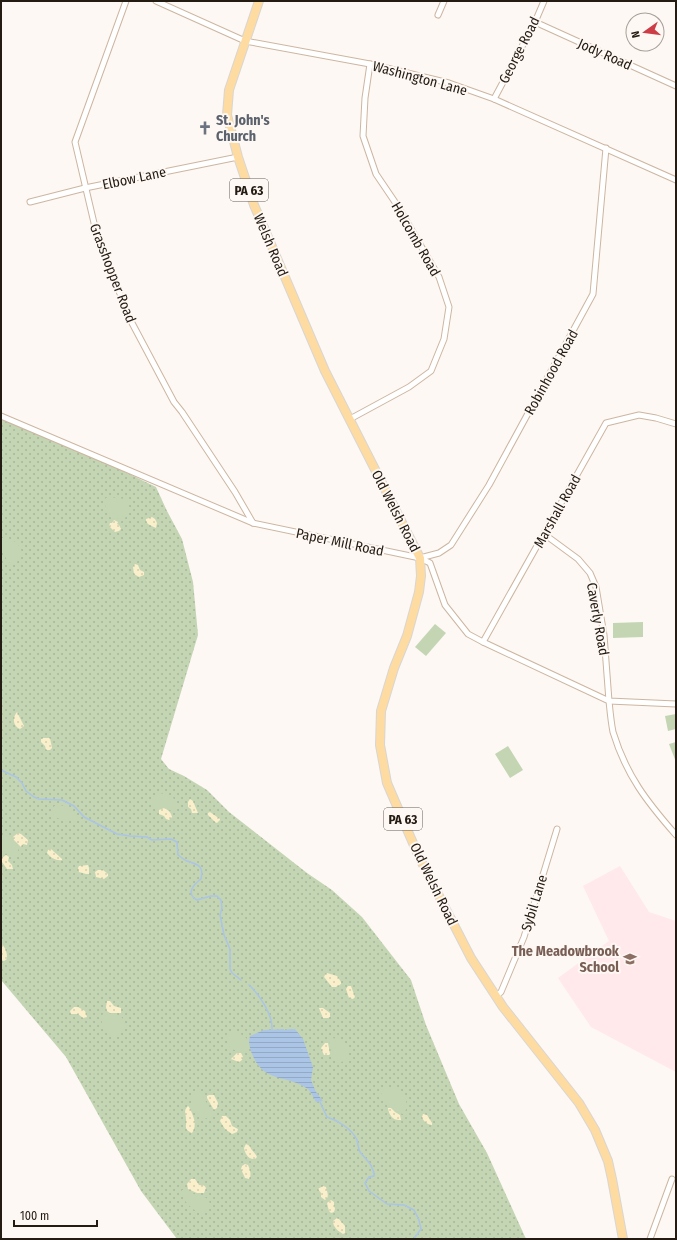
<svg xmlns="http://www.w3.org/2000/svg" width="677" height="1240" viewBox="0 0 677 1240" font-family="'Fira Sans Condensed',sans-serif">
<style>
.education{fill:#ffe9ea}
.grass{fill:url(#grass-dots)}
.sand{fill:url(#sand-dots)}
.pitch{fill:#c4d5b4}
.water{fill:url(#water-rules)}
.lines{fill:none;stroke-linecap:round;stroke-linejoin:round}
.stream{stroke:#abc5e6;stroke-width:1.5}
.street-casing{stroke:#cdb6a1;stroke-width:7}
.primary-casing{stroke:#d8d6d5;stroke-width:10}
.street{stroke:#fff;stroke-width:5}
.primary{stroke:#fedba0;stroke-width:8}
.labels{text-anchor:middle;stroke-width:4;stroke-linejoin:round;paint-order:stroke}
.shield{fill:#fdf8f3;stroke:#655d56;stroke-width:1}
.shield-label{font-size:13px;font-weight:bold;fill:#241b13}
.street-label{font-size:14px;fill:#241b13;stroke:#fdf8f3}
.worship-label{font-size:14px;font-weight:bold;fill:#5b616d;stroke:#fdf8f3;text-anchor:start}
.education-label{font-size:14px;font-weight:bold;fill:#785e54;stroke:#fdf8f3;text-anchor:end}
</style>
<defs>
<pattern id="grass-dots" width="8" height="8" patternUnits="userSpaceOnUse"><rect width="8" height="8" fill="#c4d5b4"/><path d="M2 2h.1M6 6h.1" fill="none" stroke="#a8b69a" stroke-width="1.8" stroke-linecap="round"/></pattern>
<pattern id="sand-dots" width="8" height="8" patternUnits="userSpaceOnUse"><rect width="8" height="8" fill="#f9efca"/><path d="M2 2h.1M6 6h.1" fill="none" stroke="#d5ccad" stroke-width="1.8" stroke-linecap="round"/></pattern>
<pattern id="water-rules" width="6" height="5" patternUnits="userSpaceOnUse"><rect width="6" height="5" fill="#abc5e6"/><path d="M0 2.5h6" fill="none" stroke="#93a9c4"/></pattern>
</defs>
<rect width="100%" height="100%" fill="#fdf8f3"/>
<polygon class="education" points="620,866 649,912 676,921 676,1072 591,1027 558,978 609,941 583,886"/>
<polygon class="grass" points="1,419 107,463 156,487 167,511 182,539 193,582 198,635 161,759 169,769 184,776 207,790 229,812 307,873 332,890 362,917 411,980 426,1025 459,1104 487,1153 526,1239 177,1239 141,1191 66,1057 1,980"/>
<g class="sand">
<path d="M152,517L155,519L157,523L156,528C152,526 145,524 146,519Z"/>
<polygon points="114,520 118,522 117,524 119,525 121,529 119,531 115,532 109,526 110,523 112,523"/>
<polygon points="135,564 138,565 140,570 144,572 144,575 139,577 134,574 133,567"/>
<path d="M17,712L24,726L20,729C13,726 12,718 17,712Z"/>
<polygon points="43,738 50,738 52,748 50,750 46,750 45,746 41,742 41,739"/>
<polygon points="190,799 193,801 198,813 192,813 191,809 188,807 188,802"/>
<path d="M164,808C168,810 171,812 172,817L169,820L166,819L164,816L159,814V810Z"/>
<polygon points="210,812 220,819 220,820 217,823 215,822 208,815 208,813"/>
<polygon points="18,833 21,834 28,840 27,845 23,844 21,847 14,840 13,837"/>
<path d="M51,849L62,859V860C56,861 51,858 47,853L48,850Z"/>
<polygon points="6,855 9,857 8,861 12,865 13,869 7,869 2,862 2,858"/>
<polygon points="88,865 89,868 89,874 86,874 79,872 78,868 79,866"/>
<polygon points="98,870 103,870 108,874 108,876 104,879 96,877 95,872"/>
<path d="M1,944C6,947 7,953 7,959L4,961L1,960Z"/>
<polygon points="327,973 337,976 341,982 341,984 336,987 332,987 324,977 325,975"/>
<polygon points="348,986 351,986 355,997 353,999 349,998 346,989"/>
<polygon points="107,1001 110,1001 114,1006 121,1008 121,1013 110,1013 107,1011 106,1007"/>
<polygon points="74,1007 78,1007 85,1011 87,1017 83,1018 78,1014 71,1014 70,1011"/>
<polygon points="319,1008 323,1008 330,1013 330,1017 328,1018 323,1018"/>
<polygon points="325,1043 328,1043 330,1054 329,1055 324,1055 321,1048"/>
<polygon points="237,1053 241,1053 243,1057 242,1060 239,1062 231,1059"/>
<polygon points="209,1095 214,1095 218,1103 217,1108 214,1110 207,1098 207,1096"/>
<path d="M188,1106L189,1107C193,1115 198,1125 192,1133C183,1129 187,1126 186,1119C186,1113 183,1111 188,1106Z"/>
<path d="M388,1108H391L395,1112L400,1115L401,1120C393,1121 389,1115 388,1108Z"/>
<path d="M423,1114L427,1115L432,1123V1125C428,1125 423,1121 422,1117Z"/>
<polygon points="222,1116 226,1116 230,1120 232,1126 238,1129 237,1132 232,1134 225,1129 220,1121"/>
<path d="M246,1144L250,1146C251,1151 255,1152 257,1157L255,1159C248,1160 245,1153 244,1148Z"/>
<path d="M245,1164L248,1165C250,1170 252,1175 249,1179L245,1178L241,1169L242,1166Z"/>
<path d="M191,1179H195L199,1185C202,1186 204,1184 206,1188L204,1193H197L188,1189L187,1184Z"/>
<path d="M323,1186L326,1187C327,1192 330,1197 325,1200L321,1197V1193L318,1189Z"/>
<polygon points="331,1200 334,1202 334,1205 335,1209 334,1212 331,1213 329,1211 327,1203"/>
<path d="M337,1218L339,1219L345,1226V1233L343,1234C338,1231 333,1227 333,1221Z"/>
</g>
<g class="pitch">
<path d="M109,497L125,499L128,502L129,511L125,518C121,520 112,519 108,516L104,501L106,498Z"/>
<path d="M1,538C12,537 22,544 22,555L17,562L10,563C5,560 6,554 1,551Z"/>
<polygon points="643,622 643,637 613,638 613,623"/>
<polygon points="435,624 446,633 426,656 415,647"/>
<polygon points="676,714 676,729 668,731 665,716"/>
<polygon points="676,742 676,762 669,744"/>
<polygon points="508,746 523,770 510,778 495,754"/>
<path d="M159,793C167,794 174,796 177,804L175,810L172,811L164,808L158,809L154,807C150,802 153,796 159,793Z"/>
<path d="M56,805C65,805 78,809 75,820C67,823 54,819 51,811L52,808Z"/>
<path d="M1,835C9,835 15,841 19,848L18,851L15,855L11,856L8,854L1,853Z"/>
<path d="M105,1013C109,1014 115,1013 118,1015C128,1019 125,1031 118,1036H112C105,1031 100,1024 102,1015Z"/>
<path d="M232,1031C243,1035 253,1038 247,1052L245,1053C233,1048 230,1053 226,1038L227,1034Z"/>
<path d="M332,1038C340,1038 348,1047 349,1055C346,1063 338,1064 332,1058L329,1041Z"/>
<path d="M391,1087C401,1091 407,1097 407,1108L403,1114L397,1112L385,1103L382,1099L381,1094L385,1089Z"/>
<path d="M199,1091L204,1093L205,1100L212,1112L211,1115C203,1123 198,1117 194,1109C190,1102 189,1094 199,1091Z"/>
<path d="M182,1190C187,1190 189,1192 194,1194C202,1197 213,1196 209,1210C200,1219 184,1203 181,1193Z"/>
</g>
<path class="water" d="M284,1029V1030L291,1029H295L303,1039L313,1067L311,1080L316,1092L323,1101L316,1102C314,1098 311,1092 308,1089C287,1074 264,1084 252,1054C250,1049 248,1042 250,1036L264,1030Z"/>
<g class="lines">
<g class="stream">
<path d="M1,770L16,777L22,783L26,791L34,797L39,799L62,800L74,806L84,817L117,834L130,836L147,837L152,840L171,839L177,842L178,855C181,857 184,860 187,861C198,865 204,865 201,879C194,884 185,894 197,900L211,896H217L221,900L222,908L220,915L224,935L230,949V969L232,973L241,980"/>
<path d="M249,985C259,994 273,1015 272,1029"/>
<path d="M320,1102L327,1117C337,1120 352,1129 357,1140C358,1144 358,1148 360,1152C366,1160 374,1165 374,1176L369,1177L365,1183L369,1191L387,1204L404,1205L414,1210L419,1220L421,1229L415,1237V1239"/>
</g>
<g class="street-casing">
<g id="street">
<polyline points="126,1 75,142 98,240 132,323 174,402 182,412 235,492 253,523"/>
<polyline points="156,1 245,41 370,64 449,83 494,99 676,180"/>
<polyline points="438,15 444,1"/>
<polyline points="535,22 676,86"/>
<polyline points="494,99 535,22 544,1"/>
<polyline points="30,202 85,188 238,157"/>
<path d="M1,416L253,523L420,558L430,563L445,605L468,634L483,642L609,701C610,711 611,722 613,732C626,775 647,802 676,835"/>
<polyline points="350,419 409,387 431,371 444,339 449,307 439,277 399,208 376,174 363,136 365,98 370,64"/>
<polyline points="544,534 578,559 590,573 596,587 604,635 609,701 676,704"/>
<polyline points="420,558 439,553 451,545 489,485 593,294 606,148"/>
<polyline points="483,642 606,423 639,415 656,418 676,424"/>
<polyline points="496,996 501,992 524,937 557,829"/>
<polyline points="650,1239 672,1179"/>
</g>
</g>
<g class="primary-casing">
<polyline id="primary" points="259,1 229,90 227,115 238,157 254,205 264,228 325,371 420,558 421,576 419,592 407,636 394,668 381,711 380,745 387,783 419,857 471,958 503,1007 579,1103 595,1130 608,1161 612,1179 623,1239"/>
</g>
<use href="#street" class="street"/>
<use href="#primary" class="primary"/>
</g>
<defs>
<g id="church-bare" transform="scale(1.08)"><path d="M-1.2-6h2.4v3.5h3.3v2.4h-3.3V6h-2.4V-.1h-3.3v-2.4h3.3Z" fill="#6b7280" stroke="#fdf8f3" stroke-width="2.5" paint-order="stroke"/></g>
<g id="school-bare" transform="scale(1.08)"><path d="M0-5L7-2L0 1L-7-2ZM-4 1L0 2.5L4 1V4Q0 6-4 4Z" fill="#8d6e63" stroke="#fdf8f3" stroke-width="2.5" paint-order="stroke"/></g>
</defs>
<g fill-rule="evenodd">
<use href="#church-bare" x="205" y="128"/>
<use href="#school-bare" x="630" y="959"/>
</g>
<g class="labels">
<g class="shield">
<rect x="230" y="179" width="38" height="22" rx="3"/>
<rect x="384" y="808" width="38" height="22" rx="3"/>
</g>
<g class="shield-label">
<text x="249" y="195">PA 63</text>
<text x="403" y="824">PA 63</text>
</g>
<g class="street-label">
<text transform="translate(519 50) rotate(-63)" y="5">George Road</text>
<text transform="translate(605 54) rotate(24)" y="5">Jody Road</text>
<text transform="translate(420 78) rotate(15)" y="5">Washington Lane</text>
<text transform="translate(134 178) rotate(-12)" y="5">Elbow Lane</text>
<text transform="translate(416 239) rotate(60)" y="5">Holcomb Road</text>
<text transform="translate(271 245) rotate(67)" y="5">Welsh Road</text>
<text transform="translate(113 273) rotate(69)" y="5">Grasshopper Road</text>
<text transform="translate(551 372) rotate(-61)" y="5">Robinhood Road</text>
<text transform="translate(396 511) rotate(63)" y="5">Old Welsh Road</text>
<text transform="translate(557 511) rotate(-61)" y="5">Marshall Road</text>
<text transform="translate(340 542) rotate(12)" y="5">Paper Mill Road</text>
<text transform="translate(598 619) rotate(80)" y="5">Caverly Road</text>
<text transform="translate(434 884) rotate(64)" y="5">Old Welsh Road</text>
<text transform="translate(534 903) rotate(-73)" y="5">Sybil Lane</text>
</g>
<g class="worship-label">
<text x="216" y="125">St. John's<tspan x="216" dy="16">Church</tspan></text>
</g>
<g class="education-label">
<text x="619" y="956">The Meadowbrook<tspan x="619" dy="16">School</tspan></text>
</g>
</g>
<rect width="677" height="1240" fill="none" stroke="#241b13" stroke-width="4"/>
<g transform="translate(645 32) rotate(256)"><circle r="19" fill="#fdf8f3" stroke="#a6a099"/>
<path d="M0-3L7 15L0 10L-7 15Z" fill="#cd3d48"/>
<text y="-6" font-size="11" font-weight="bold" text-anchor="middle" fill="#241b13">N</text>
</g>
<path d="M14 1220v6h83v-6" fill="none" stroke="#241b13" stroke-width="2"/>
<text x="20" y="1220" font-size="12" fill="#241b13" stroke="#fdf8f3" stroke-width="3" paint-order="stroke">100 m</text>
</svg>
